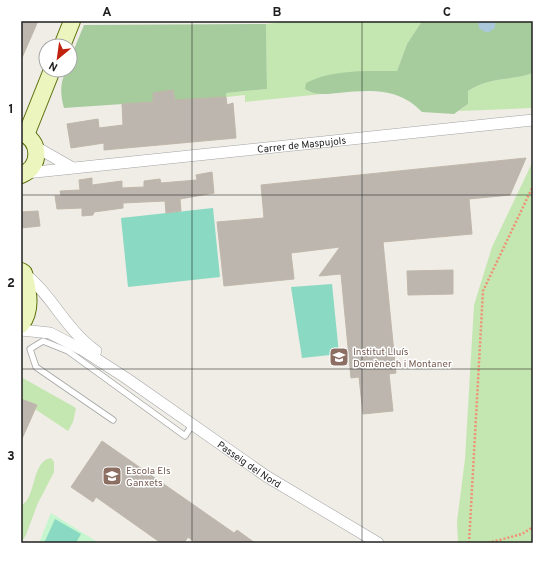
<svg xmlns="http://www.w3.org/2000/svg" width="554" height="564" viewBox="0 0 554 564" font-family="Overpass,sans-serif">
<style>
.grass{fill:#c4e6b0}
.forest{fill:#a6cc9e}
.park{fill:#c6f6cf}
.pitch{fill:#89d9c3}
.water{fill:#a9c9da}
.building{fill:#bcb6af;stroke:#c0b6a9}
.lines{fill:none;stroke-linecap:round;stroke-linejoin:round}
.lane-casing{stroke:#a3a3a3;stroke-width:7}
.street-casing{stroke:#a3a3a3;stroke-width:12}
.secondary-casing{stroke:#5a700c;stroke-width:18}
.path{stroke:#f09076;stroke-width:2.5;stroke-dasharray:2 2;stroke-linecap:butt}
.lane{stroke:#fff;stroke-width:5.5}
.street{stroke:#fff;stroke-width:11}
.secondary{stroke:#ecf5be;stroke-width:16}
.grid{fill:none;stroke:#1f1f1f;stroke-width:1;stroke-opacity:0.55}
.labels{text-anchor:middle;stroke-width:3;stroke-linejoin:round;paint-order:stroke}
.street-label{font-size:10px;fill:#1f1f1f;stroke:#fff}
.education-label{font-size:10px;fill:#785e54;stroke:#fff;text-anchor:start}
.neatline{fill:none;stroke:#1f1f1f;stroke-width:1.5}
.grid-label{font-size:13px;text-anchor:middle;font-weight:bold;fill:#1f1f1f}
</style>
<rect width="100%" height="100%" fill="#efede6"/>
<g class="grass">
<polygon points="294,21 422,21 407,44 397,71 387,71 305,89 310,92 322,94 245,102 245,95 226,97 226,93 267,89 266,24"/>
<path d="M533,73V108L459,111L468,104V91C488,77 511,81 533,73Z"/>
<polygon points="533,161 533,543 458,543 457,522 465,459 474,305 492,247"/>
<polygon points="21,377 76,408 73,422 68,431 35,409 37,405 21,399"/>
<path d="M51,458L54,462V472L37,505L26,535L21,543V506C37,497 31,461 51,458Z"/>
</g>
<g class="forest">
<path d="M422,21H533V73C511,81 488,77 468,91V104L454,114L422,112C398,87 370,90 338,93C327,94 315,96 305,89L306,83C332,69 368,71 397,71L407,44Z"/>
<path d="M266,24L267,89L226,93V97L64,108C60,93 60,84 66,70H70V59L84,25Z"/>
</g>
<polygon class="park" points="51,513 99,543 39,543"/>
<g class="pitch">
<polygon points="213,208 220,277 128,287 121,218"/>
<polygon points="332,284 339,354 302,358 291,287"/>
<polygon points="55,519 81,534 76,543 44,543"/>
</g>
<polygon class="water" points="478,21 495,21 495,28 489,32 485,32 479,28"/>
<g class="building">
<polygon points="21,21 38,21 21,60"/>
<polygon points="173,90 175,100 226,97 227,105 233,103 236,138 104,150 104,143 71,148 67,124 98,119 99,128 123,125 122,104 153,102 153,93"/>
<polygon points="526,158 510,195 469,199 472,234 383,242 396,373 389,374 393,411 363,414 359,377 351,378 341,274 319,276 340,247 291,253 294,279 224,286 217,222 264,218 261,185"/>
<polygon points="212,172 214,193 180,199 181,211 166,213 165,201 123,203 123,208 94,212 93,215 82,216 82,208 57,209 55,196 61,196 60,191 80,190 79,180 92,178 92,185 122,181 122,188 144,187 144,181 160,179 161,183 197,180 196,175"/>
<polygon points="38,211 40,226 21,228 21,212"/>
<polygon points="453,270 453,294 408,295 407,271"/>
<polygon points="21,399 37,405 21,441"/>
<polygon points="102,441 234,533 237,530 255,543 196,543 188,537 184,543 161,543 96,497 93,502 71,487"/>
</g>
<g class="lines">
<g class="lane-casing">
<polyline id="lane" points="113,420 36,367 30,349 43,341 68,351 185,436 192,425"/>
</g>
<g class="street-casing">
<g id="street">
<polyline points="36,147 71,167"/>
<path id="s1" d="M26,173L533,120"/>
<path d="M24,273C52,295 66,330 96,351"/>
<path id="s2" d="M21,330L50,333L81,349L126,378L266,476L378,543"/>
</g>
</g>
<g class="secondary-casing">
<g id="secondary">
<polyline points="62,46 72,21"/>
<path d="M21,133C41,140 42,167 21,175"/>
<polyline points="26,135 52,70"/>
<path d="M21,271L24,273C28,291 33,309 21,325"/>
</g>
</g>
<g class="path">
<polyline points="469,543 483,291 533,186"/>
<polyline points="488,543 522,534 533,527"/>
</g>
<use href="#lane" class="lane"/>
<use href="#street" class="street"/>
<use href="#secondary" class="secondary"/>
</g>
<path class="grid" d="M192,21V543M362,21V543M21,195H533M21,369H533"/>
<defs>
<g id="school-square" transform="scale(1)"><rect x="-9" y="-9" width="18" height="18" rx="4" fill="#8d6e63" stroke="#fff"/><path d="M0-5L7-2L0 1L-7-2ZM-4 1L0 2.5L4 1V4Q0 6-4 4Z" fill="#fff"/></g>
</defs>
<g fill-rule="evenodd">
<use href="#school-square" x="339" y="357"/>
<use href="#school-square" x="112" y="476"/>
</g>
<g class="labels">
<g class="street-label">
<text dy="4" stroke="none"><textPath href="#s1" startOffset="277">Carrer de Maspujols</textPath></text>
<text dy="4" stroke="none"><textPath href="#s2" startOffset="268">Passeig del Nord</textPath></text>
</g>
<g class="education-label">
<text x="353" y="355">Institut Lluís<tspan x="353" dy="12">Domènech i Montaner</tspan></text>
<text x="126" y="474">Escola Els<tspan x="126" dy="12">Ganxets</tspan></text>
</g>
</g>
<rect width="554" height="564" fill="none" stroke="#ffffff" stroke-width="44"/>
<g transform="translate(58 58) rotate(209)"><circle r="19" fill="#ffffff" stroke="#a5a5a5"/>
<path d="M0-3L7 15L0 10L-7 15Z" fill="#c0220e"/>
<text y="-6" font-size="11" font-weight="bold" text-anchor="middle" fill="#1f1f1f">N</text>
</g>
<rect x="22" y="22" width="510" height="520" class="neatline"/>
<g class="grid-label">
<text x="107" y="16">A</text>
<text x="277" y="16">B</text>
<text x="447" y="16">C</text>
<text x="11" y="113">1</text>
<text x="11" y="287">2</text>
<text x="11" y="460">3</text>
</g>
</svg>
